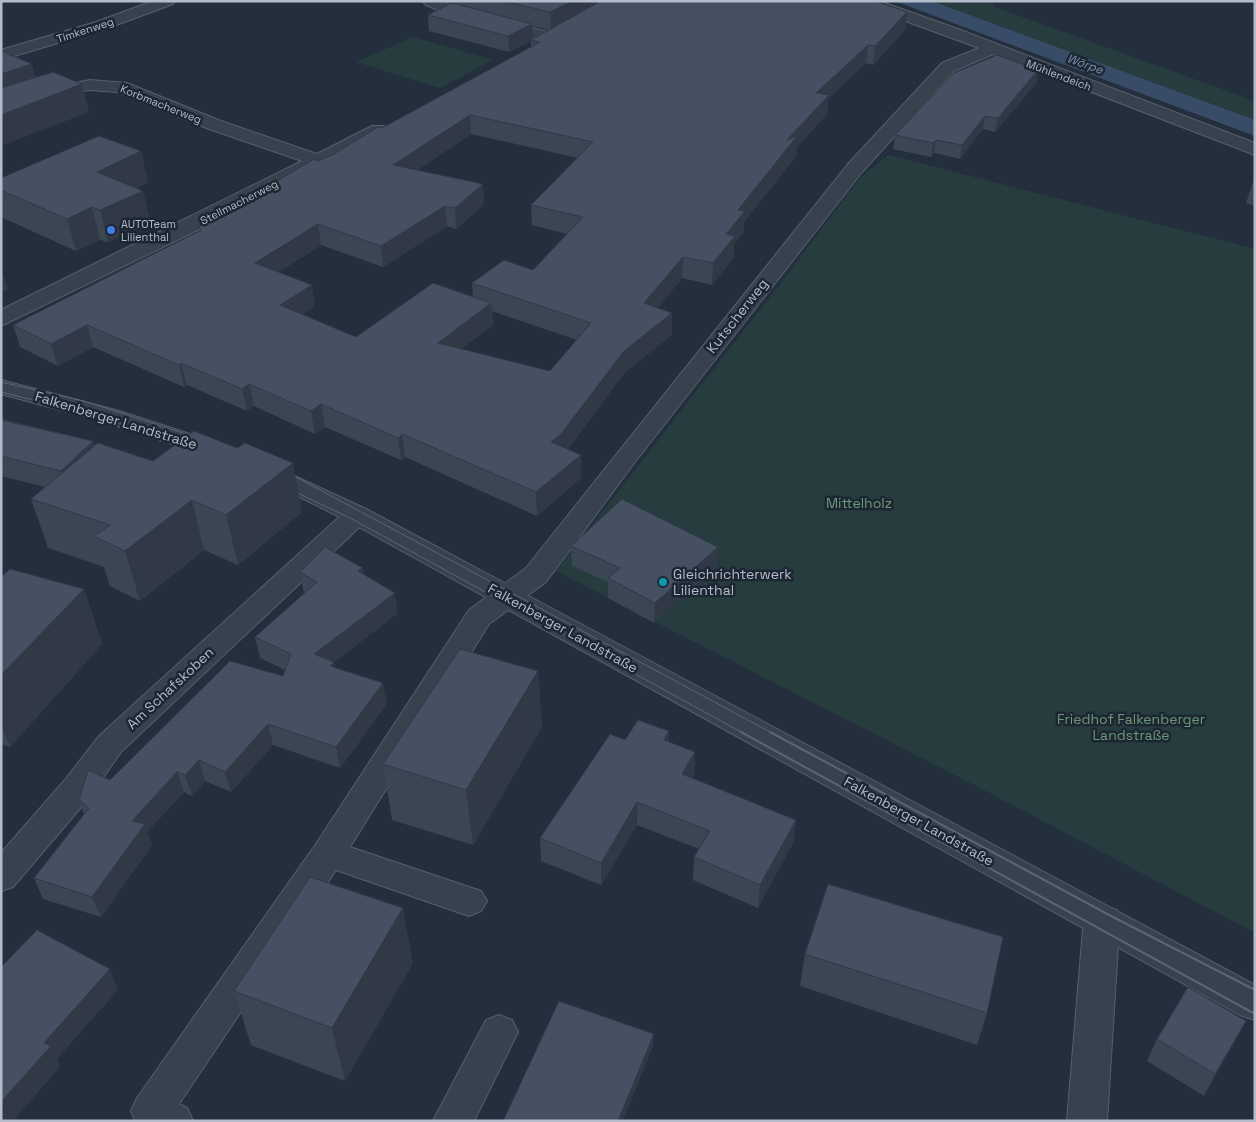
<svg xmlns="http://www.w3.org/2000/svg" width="1256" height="1122" viewBox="0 0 1256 1122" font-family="'Space Grotesk',sans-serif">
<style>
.green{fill:#263c3f}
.water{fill:#394c67}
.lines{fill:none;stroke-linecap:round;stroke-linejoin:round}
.minor-casing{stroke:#565f6c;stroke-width:2}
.tertiary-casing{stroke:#565f6c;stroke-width:2}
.minor{fill:#38414e;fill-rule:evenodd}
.tertiary{fill:#38414e;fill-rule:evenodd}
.tram-far1{stroke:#5a6575;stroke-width:1}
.tram{stroke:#5a6575;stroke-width:2}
.wall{fill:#3b4654;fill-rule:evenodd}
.shaded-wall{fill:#303945}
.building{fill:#455162;stroke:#303945;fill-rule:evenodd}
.shop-dot{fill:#3f7fe0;stroke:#1d2633;stroke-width:2}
.culture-dot{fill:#0f9aa8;stroke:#1d2633;stroke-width:2}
.labels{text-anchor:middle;stroke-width:5;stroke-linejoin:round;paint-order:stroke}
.far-street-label{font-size:11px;fill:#b4bcc9;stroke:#1d2633}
.far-poi-label{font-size:11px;fill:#b4bcc9;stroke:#1d2633;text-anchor:start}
.far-water-label{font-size:12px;font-style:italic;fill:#7c92b1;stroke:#1d2633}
.street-label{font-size:14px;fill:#b4bcc9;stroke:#1d2633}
.park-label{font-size:14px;fill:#6b9a76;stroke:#1d2633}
.poi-label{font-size:14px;fill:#b4bcc9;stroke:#1d2633;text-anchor:start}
</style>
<rect width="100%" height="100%" fill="#242f3e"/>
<g class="green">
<polygon points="932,1 998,1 992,6 1255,101 1255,120"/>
<polygon points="413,37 493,60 440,88 356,62"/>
<polygon points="888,155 1255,249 1255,933 986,791 556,571 770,297 860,178"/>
</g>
<polygon class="water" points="895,1 932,1 1255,120 1255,136"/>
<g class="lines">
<g class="minor-casing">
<g id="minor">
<polygon points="153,1 175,1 173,4 108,28 1,60 1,50 96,22"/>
<polygon points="442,1 464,11 560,35 562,38 554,43 454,17 426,5 423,2"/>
<polygon points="857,1 879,1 958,29 1255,143 1255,155 993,54 954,71 862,172 635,462 546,582 489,624 350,847 481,891 487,901 481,911 469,916 336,870 179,1104 187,1108 193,1121 135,1121 131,1111 137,1098 316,844 469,610 526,568 848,164 942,63 979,48 859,4"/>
<polygon points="90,80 127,83 221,121 317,154 372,126 384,126 387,130 384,134 210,224 1,326 1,310 302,161 209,129 117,92 90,90 75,92 1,117 1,106 54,87"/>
<polygon points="357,507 366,509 370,515 366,521 121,752 88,799 13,887 1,891 1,853 64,781 99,736 348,509"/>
<polygon points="1104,906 1117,910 1122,921 1119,929 1107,1121 1067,1121 1083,929 1091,910"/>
<polygon points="499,1015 512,1020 518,1032 474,1121 433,1121 486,1020"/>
</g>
</g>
<g class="tertiary-casing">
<g id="tertiary">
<polygon points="1,380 119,411 227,446 231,451 227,456 218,459 102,421 1,394"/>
<polygon points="264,462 366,509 1255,985 1255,1020 1242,1016 348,521 255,475 251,470 255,465"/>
</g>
</g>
<use href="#minor" class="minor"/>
<use href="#tertiary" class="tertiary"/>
<g class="tram-far1">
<polyline points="1,382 84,401 201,439"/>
<polyline points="1,392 97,416 191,447"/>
<polyline points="283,470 772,733"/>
<polyline points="287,488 352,519 743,733"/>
</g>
<g class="tram">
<polyline points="741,732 1255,1014"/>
<polyline points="770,732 1111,916 1255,990"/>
</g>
</g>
<g class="wall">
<path d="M447,1H875L907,12L905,30L873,65L866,63L828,99L827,114L797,147V155L744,222V232L734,244V257L712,285L682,278L658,308L672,313V335L624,373L568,449L581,455V478L537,516L405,457L401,460L325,427L315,434L254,406L247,411L187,385L184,387L93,347L58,366L20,347L13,325L200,231L199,227L318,161L334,154L531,47V41L509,52L429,31L428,15L452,3ZM532,26L549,30L533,39ZM471,134L578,158L531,205L532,225L567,234L533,270L472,283L473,297L356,337L303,314L315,306L279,272L321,245L383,267L447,226L456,229L484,204L483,184L417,170ZM492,311L577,340L550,371L461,349L493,325Z"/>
<polygon points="1038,70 1036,83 995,132 983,129 960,159 934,153 931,157 893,149 895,135"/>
<polygon points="141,151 148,182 137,188 151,222 108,242 100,240 76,251 1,217 1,178"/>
<polygon points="1255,176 1255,206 1246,203"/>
<polygon points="1,415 5,420 93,441 95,446 302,512 238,565 204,550 140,601 110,586 104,567 48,548 31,499 45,487 1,476"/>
<polygon points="571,546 717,566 654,623 608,598 608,582 572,566"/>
<polygon points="300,572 398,613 334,662 335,668 387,704 340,768 273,745 231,792 205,781 192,796 184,792 147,832 152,845 101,917 43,899 34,878 84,814 79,800 110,780 283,676 285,670 260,658 255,637 304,593"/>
<polygon points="1,577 84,589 102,644 10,747 1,744"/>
<polygon points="538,671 542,727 473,845 392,820 383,764"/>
<polygon points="625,740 669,742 695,752 694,775 692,778 796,820 793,843 758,908 693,880 694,857 699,849 637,825 601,885 541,861 540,838"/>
<polygon points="805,954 987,1013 977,1045 800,986"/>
<polygon points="413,963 345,1081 251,1045 234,991"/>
<polygon points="1246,1021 1234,1043 1204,1096 1147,1061 1157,1039"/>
</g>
<g class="shaded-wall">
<polygon points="572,1 606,1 551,30 550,12"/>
<polygon points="907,12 905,30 873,65 875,46"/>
<polygon points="532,24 533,40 509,52 508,36"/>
<polygon points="868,45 866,63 828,99 827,114 797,147 797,155 744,222 744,232 734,244 734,257 712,285 713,263 738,210 787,140 816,93"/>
<polygon points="32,64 39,90 1,104 1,74"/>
<polygon points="1038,70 1036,83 995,132 998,118"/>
<polygon points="82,84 89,112 1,146 1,115"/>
<polygon points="470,115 471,134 395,185 393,165"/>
<polygon points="985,116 983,129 960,159 962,145"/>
<polygon points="936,140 934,153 931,157 933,143"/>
<polygon points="141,151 148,182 106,203 97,172"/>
<polygon points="483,184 484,204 456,229 455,208"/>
<polygon points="143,191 151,222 108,242 100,210"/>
<polygon points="445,206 447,226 383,267 381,246"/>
<polygon points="92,207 100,240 76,251 67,219"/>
<polygon points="318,224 321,245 260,284 255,263"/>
<polygon points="683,257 682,278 644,325 644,303"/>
<polygon points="1,268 8,289 1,292"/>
<polygon points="312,285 315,306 284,326 280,305"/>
<polygon points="491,303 493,325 440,365 438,343"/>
<polygon points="672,313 672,335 624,373 562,457 551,442 624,351"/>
<polygon points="87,325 93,347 58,366 51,344"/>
<polygon points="181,363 187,385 184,387 179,365"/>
<polygon points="249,384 254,406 247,411 242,389"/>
<polygon points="321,404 325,427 315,434 311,411"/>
<polygon points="402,434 405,457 401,460 398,438"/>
<polygon points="93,441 100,463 68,493 61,471"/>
<polygon points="581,455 581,478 537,516 536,492"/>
<polygon points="293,463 302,512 238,565 226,515"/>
<polygon points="192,500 204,550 140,601 125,551"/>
<polygon points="718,547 717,566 654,623 655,603"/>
<polygon points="363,568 366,588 358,571"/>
<polygon points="84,589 102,644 10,747 1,726 1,675"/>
<polygon points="395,593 398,613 334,662 337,683 314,654"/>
<polygon points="538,671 542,727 473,845 466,790"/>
<polygon points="383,683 387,704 340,768 336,747"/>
<polygon points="268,724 273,745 231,792 225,772"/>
<polygon points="669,731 669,754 664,740"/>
<polygon points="695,752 694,775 681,796 682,774"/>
<polygon points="199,760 205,781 192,796 185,775"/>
<polygon points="177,772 184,792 147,832 152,845 101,917 92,897 132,821"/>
<polygon points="637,802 637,825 601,885 601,863"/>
<polygon points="796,820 793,843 758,908 760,885"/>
<polygon points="403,908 413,963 345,1081 332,1028"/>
<polygon points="110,969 118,990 57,1059 61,1066 13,1121 1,1121 1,1102 44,1043"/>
<polygon points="1246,1021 1234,1043 1204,1096 1215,1074"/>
<polygon points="654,1034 653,1046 623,1121 618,1121"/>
</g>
<g class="building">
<polygon points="503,1 572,1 550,12"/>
<path d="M601,1H875L907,12L875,46L868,45L816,93L829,95L787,140L798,135L738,210L745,211L726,234L735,236L713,263L683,257L644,303L672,313L624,351L561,434L551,442L581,455L536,492L402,434L398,438L321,404L311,411L249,384L242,389L181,363L179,365L87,325L51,344L13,325L201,230L199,227L314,159L318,161L334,154L378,127L382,128L540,42L531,40ZM470,115L593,142L531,205L583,217L533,270L504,260L472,283L591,323L550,371L438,343L491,303L433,283L356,337L280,305L312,285L255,263L318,224L381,246L445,206L455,208L483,184L393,165Z"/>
<polygon points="452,3 532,24 508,36 428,15"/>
<polygon points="1,51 32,64 1,74"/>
<polygon points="997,55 1038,70 998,118 985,116 962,145 936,140 933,143 895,135 954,73"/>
<polygon points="53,72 82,84 1,115 1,88"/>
<polygon points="99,136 141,151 97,172 143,191 100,210 92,207 67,219 1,190 1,178"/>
<polygon points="1,420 93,441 61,471 1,456"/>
<polygon points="194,431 237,448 245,443 293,463 226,515 192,500 125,551 94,536 110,525 31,499 98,443 153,461"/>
<polygon points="622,499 718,547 655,603 608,578 620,568 571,546"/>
<polygon points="325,547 363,568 358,571 395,593 314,654 334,662 330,666 383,683 336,747 268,724 225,772 199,760 185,775 177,772 132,821 145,824 92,897 34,878 89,808 79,800 88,770 110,780 230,661 283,676 291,654 255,637 317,582 300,572"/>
<polygon points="10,569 84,589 1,675 1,577"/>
<polygon points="460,649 538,671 466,790 383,764"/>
<polygon points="638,720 669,731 664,740 695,752 682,774 796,820 760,885 694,857 710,831 637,802 601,863 540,838 610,734 625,740"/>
<polygon points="310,877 403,908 332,1028 234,991"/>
<polygon points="828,884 1003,937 987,1013 805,954"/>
<polygon points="37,930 110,969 44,1043 51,1046 1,1102 1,967"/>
<polygon points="1188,987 1246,1021 1215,1074 1157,1039"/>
<polygon points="559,1001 654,1034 618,1121 503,1121"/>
</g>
<circle class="shop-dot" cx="111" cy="230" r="5"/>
<circle class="culture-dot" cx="663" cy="582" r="5"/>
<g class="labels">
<g class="far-street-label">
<text transform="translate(85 30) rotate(-18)" y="4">Timkenweg</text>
<text transform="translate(1059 75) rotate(21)" y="4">Mühlendeich</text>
<text transform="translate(161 104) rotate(22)" y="4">Korbmacherweg</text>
<text transform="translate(239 202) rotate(-27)" y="4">Stellmacherweg</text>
</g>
<g class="far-poi-label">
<text x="121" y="228">AUTOTeam<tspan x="121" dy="13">Lilienthal</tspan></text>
</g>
<g class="far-water-label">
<text transform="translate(1085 64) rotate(20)" y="4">Wörpe</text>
</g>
<g class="street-label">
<text transform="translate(737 316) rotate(-52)" y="5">Kutscherweg</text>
<text transform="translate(116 420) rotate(17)" y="5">Falkenberger Landstraße</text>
<text transform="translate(563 628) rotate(29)" y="5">Falkenberger Landstraße</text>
<text transform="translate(170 688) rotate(-43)" y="5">Am Schafskoben</text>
<text transform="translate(919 821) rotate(29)" y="5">Falkenberger Landstraße</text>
</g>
<g class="park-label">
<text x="859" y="508">Mittelholz</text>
<text x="1131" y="724">Friedhof Falkenberger<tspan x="1131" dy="16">Landstraße</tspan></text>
</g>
<g class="poi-label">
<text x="673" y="579">Gleichrichterwerk<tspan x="673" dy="16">Lilienthal</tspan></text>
</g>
</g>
<rect width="1256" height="1122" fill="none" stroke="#b4bcc9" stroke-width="5"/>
</svg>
